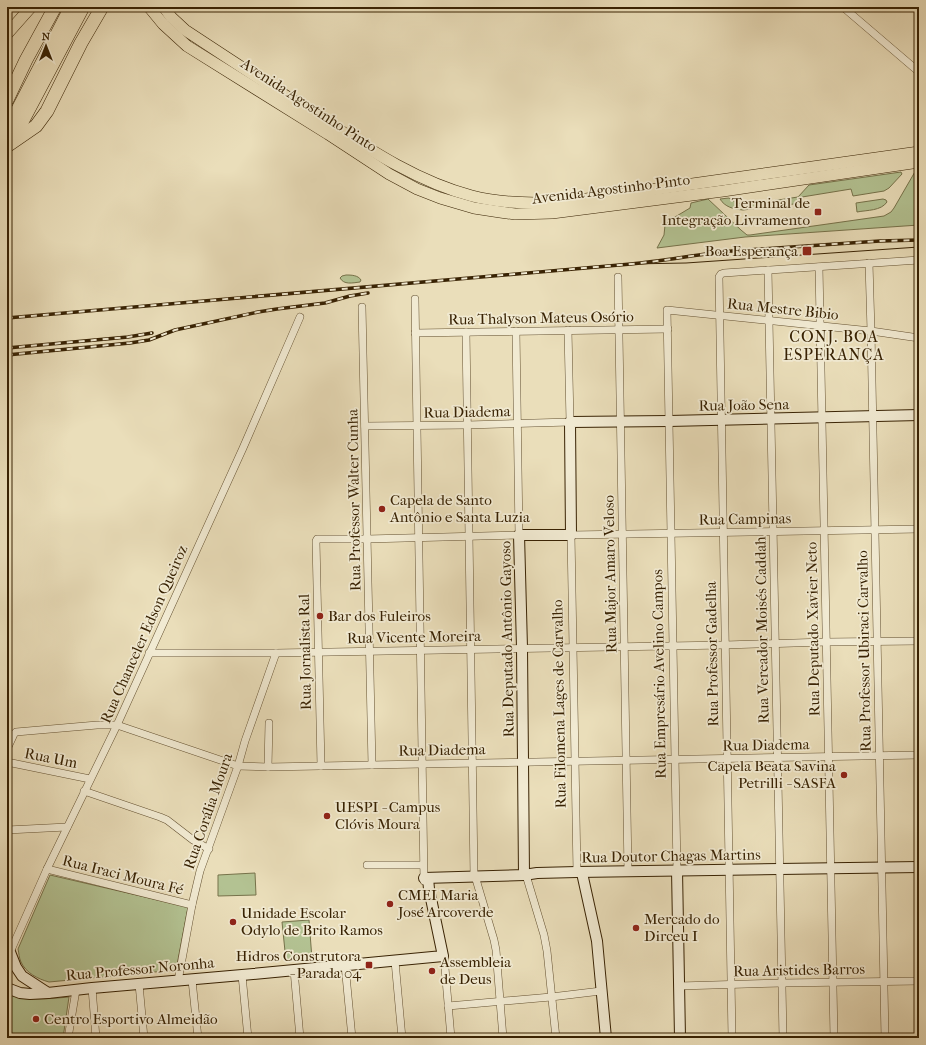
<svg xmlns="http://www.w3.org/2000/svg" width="926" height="1045" viewBox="0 0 926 1045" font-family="'IM FELL French Canon',serif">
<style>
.green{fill:#b3c292;stroke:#76724a}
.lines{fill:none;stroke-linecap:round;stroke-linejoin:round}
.street-casing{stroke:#645131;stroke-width:8}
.secondary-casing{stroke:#382203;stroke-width:12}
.primary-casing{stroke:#382203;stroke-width:12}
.highway-casing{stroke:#382203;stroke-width:14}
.street{stroke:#f1ead2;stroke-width:7}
.secondary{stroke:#f1ead2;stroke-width:10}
.primary{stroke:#eadeba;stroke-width:11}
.highway{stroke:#eadeba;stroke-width:13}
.tram{stroke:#382203;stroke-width:1}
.rail-casing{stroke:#382203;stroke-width:3.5}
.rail{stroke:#f1ead2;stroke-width:2;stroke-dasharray:6;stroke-linecap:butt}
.poi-dot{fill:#8f2418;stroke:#f1ead2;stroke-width:1.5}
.labels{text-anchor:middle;stroke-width:3.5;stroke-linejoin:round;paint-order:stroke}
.street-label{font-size:15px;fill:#382203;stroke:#f1ead2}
.poi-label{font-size:15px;fill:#382203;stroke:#f1ead2;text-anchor:start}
.neighbourhood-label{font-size:16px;letter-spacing:1px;fill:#382203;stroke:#f1ead2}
</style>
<rect width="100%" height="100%" fill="#eadeba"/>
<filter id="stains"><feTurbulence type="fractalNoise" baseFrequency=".005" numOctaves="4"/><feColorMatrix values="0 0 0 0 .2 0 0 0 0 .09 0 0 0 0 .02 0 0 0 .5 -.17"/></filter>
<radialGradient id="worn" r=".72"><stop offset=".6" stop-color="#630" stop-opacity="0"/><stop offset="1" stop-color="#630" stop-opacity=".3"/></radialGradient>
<g class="green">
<polygon points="916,170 919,170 919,225 745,237 657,248 664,235 665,225 670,220 690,208 691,203 708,199 741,230 747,235 750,235 884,216 891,212 894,208"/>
<path d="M901,172L902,174L889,188L884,191L853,196L851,189L802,197V203L743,210C733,209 725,207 720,199L729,198L735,202L745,205L798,197L809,185Z"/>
<path d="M883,199L886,200L887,202C881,211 867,210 857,212L856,203Z"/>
<path d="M346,275C351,275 358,275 361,280L360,282C352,283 344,285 340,278L342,276Z"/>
<polygon points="255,873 256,895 218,896 218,875"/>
<path d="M50,875L188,907L176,970L49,982C38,979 26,973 21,962C19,958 19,953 18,949Z"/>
<polygon points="309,920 312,959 286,961 282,922"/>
<path d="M7,994C28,1001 47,999 69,997L63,1038H7Z"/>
</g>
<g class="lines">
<g class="street-casing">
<g id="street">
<polyline points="843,7 919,72"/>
<polyline points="869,263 871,331 885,1038"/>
<polyline points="819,267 834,1038"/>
<polyline points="768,270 783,1038"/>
<polyline points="618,277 628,871"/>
<polyline points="415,299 424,881"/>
<polyline points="362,307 372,765"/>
<polyline points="466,332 474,876"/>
<polyline points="415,333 668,329"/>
<polyline points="365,426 467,425 570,422 568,330"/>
<polyline points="149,653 276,653 725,645 826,642 919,641"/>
<polyline points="7,749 14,734 16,732 97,725 117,725 238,766 268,767 422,764 919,755"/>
<polyline points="7,762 90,779"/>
<polyline points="321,766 316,541 317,539 367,539 519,535 516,331"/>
<polyline points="268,767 269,723"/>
<polyline points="84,791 160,817 167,820 193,840 209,849"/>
<polyline points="7,830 67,827"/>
<polyline points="367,865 423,865"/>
<polyline points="47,869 192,905"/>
<polyline points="677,870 667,310 871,331 919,338"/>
<polyline points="577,872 571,535 919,529"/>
<polyline points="526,875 544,935 547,951 556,1038"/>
<polyline points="475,876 494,940 496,950 503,1038"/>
<polyline points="444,956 451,1038"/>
<polyline points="7,959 47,869 117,725 243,448 300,317"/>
<polyline points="395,961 402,1038"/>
<polyline points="345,965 352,1038"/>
<polyline points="294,970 300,1038"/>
<polyline points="242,975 248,1038"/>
<polyline points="192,980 198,1038"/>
<polyline points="178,981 192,905 200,871 238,766 245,741 276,653"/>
<polyline points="139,984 144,1038"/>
<polyline points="679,986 782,983 919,981"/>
<polyline points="92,988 96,1038"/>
<polyline points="448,1006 551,997 601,991"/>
<polyline points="68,1038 76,990"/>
<polyline points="732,1038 719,277 721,274 724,273 919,260"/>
</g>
</g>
<g class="secondary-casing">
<g id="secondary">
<polyline points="677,870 680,1038"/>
<polyline points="582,873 597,941 606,1038"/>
<polyline points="524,875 522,648 519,535 571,535 570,422 669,421 919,415"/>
<polyline points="424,878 524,875 537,873 577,872 919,867"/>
<polyline points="7,953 10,952 16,967 22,976 48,993"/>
<polyline points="7,988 20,993 30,994 48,993 92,988 242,975 443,956 429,889 428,878"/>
</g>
</g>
<g class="primary-casing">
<g id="primary">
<polyline points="149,7 163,24 187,46 328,134 389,174 417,189 440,198 474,208 500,212 515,214 552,213 723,191 919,162"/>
<path d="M164,7L171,17L185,30C232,61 279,92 327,122C373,152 419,182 472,196C503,204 534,204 565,202L919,152"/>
<polyline points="7,34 31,7"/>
</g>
</g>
<g class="highway-casing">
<g id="highway">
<polyline points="7,100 26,60 55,7"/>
<polyline points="7,136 14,117 71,7"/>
<polyline points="8,141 22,122 83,7"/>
<polyline points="7,146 36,126 47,111 81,43 102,7"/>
</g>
</g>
<use href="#street" class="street"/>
<use href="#secondary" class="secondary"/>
<use href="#primary" class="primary"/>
<use href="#highway" class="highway"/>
<polyline class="tram" points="631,264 686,263 919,247"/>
<g class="rail-casing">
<g id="rail">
<path d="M7,318L631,264C665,261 698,254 732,251L880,241L919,240"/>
<polyline points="7,348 128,337 152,333"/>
<polyline points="7,355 130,343 149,340 175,330 258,312 277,309 325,303 350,296 368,293"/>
</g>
</g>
<use href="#rail" class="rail"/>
</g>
<g class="poi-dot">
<rect x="814" y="208" width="8" height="8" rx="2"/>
<rect x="802" y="246" width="10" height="10" rx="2"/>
<circle cx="382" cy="509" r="4"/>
<circle cx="320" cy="616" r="4"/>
<circle cx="844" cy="775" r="4"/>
<circle cx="327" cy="816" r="4"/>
<circle cx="390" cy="904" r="4"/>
<circle cx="233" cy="922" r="4"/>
<circle cx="636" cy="928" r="4"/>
<rect x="365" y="961" width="8" height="8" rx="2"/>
<circle cx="432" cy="971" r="4"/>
<circle cx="36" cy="1019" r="4"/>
</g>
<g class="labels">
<g class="street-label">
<text transform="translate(309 105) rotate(33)" y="5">Avenida Agostinho Pinto</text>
<text transform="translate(611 189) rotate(-7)" y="5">Avenida Agostinho Pinto</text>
<text transform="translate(783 309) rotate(6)" y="5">Rua Mestre Bibio</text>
<text transform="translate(541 318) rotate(-1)" y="5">Rua Thalyson Mateus Osório</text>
<text transform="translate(744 405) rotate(-1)" y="5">Rua João Sena</text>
<text transform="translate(467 412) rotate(-1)" y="5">Rua Diadema</text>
<text transform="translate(354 500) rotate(-91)" y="5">Rua Professor Walter Cunha</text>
<text transform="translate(745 519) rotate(-1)" y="5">Rua Campinas</text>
<text transform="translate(610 574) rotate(-91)" y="5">Rua Major Amaro Veloso</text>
<text transform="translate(813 629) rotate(-91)" y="5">Rua Deputado Xavier Neto</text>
<text transform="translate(762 630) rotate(-91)" y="5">Rua Vereador Moisés Caddah</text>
<text transform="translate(144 634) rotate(-66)" y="5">Rua Chanceler Edson Queiroz</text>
<text transform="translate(414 637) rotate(-1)" y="5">Rua Vicente Moreira</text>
<text transform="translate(507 639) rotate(-91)" y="5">Rua Deputado Antônio Gayoso</text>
<text transform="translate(864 651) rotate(-91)" y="5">Rua Professor Ubiraci Carvalho</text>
<text transform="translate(305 652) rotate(-91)" y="5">Rua Jornalista Ral</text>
<text transform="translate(712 654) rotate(-91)" y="5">Rua Professor Gadelha</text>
<text transform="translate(659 674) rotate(-91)" y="5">Rua Empresário Avelino Campos</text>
<text transform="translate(559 704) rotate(-91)" y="5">Rua Filomena Lages de Carvalho</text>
<text transform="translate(766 745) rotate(-1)" y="5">Rua Diadema</text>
<text transform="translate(442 750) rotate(-1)" y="5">Rua Diadema</text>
<text transform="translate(51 758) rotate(11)" y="5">Rua Um</text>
<text transform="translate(208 811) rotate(-71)" y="5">Rua Corália Moura</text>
<text transform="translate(671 856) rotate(-1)" y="5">Rua Doutor Chagas Martins</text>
<text transform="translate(123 875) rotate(14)" y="5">Rua Iraci Moura Fé</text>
<text transform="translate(140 969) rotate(-5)" y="5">Rua Professor Noronha</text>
<text transform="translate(799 970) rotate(-1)" y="5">Rua Aristides Barros</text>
</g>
<g class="poi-label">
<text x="810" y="208" text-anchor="end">Terminal de<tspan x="810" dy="17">Integração Livramento</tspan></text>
<text x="798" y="256" text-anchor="end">Boa Esperança</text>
<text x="390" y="505">Capela de Santo<tspan x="390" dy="17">Antônio e Santa Luzia</tspan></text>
<text x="328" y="621">Bar dos Fuleiros</text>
<text x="836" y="771" text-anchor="end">Capela Beata Savina<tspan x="836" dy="17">Petrilli - SASFA</tspan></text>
<text x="335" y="812">UESPI - Campus<tspan x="335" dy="17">Clóvis Moura</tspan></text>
<text x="398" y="900">CMEI Maria<tspan x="398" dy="17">José Arcoverde</tspan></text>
<text x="241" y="918">Unidade Escolar<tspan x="241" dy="17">Odylo de Brito Ramos</tspan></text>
<text x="644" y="924">Mercado do<tspan x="644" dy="17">Dirceu I</tspan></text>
<text x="361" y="961" text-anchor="end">Hidros Construtora<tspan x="361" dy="17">- Parada 04</tspan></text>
<text x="440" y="967">Assembleia<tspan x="440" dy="17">de Deus</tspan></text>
<text x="44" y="1024">Centro Esportivo Almeidão</text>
</g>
<g class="neighbourhood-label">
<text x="834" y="342">CONJ. BOA<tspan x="834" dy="18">ESPERANÇA</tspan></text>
</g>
</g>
<rect width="926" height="1045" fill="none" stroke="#eadeba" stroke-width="24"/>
<rect x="8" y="8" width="910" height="1029" fill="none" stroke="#382203" stroke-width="2"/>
<rect x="12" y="12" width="902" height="1021" fill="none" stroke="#382203"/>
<g transform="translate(46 46)" stroke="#f1ead2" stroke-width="3" paint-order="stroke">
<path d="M0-3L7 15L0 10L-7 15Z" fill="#382203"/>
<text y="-6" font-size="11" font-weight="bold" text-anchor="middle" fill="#382203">N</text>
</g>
<rect width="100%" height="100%" filter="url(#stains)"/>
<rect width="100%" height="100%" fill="url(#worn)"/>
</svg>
